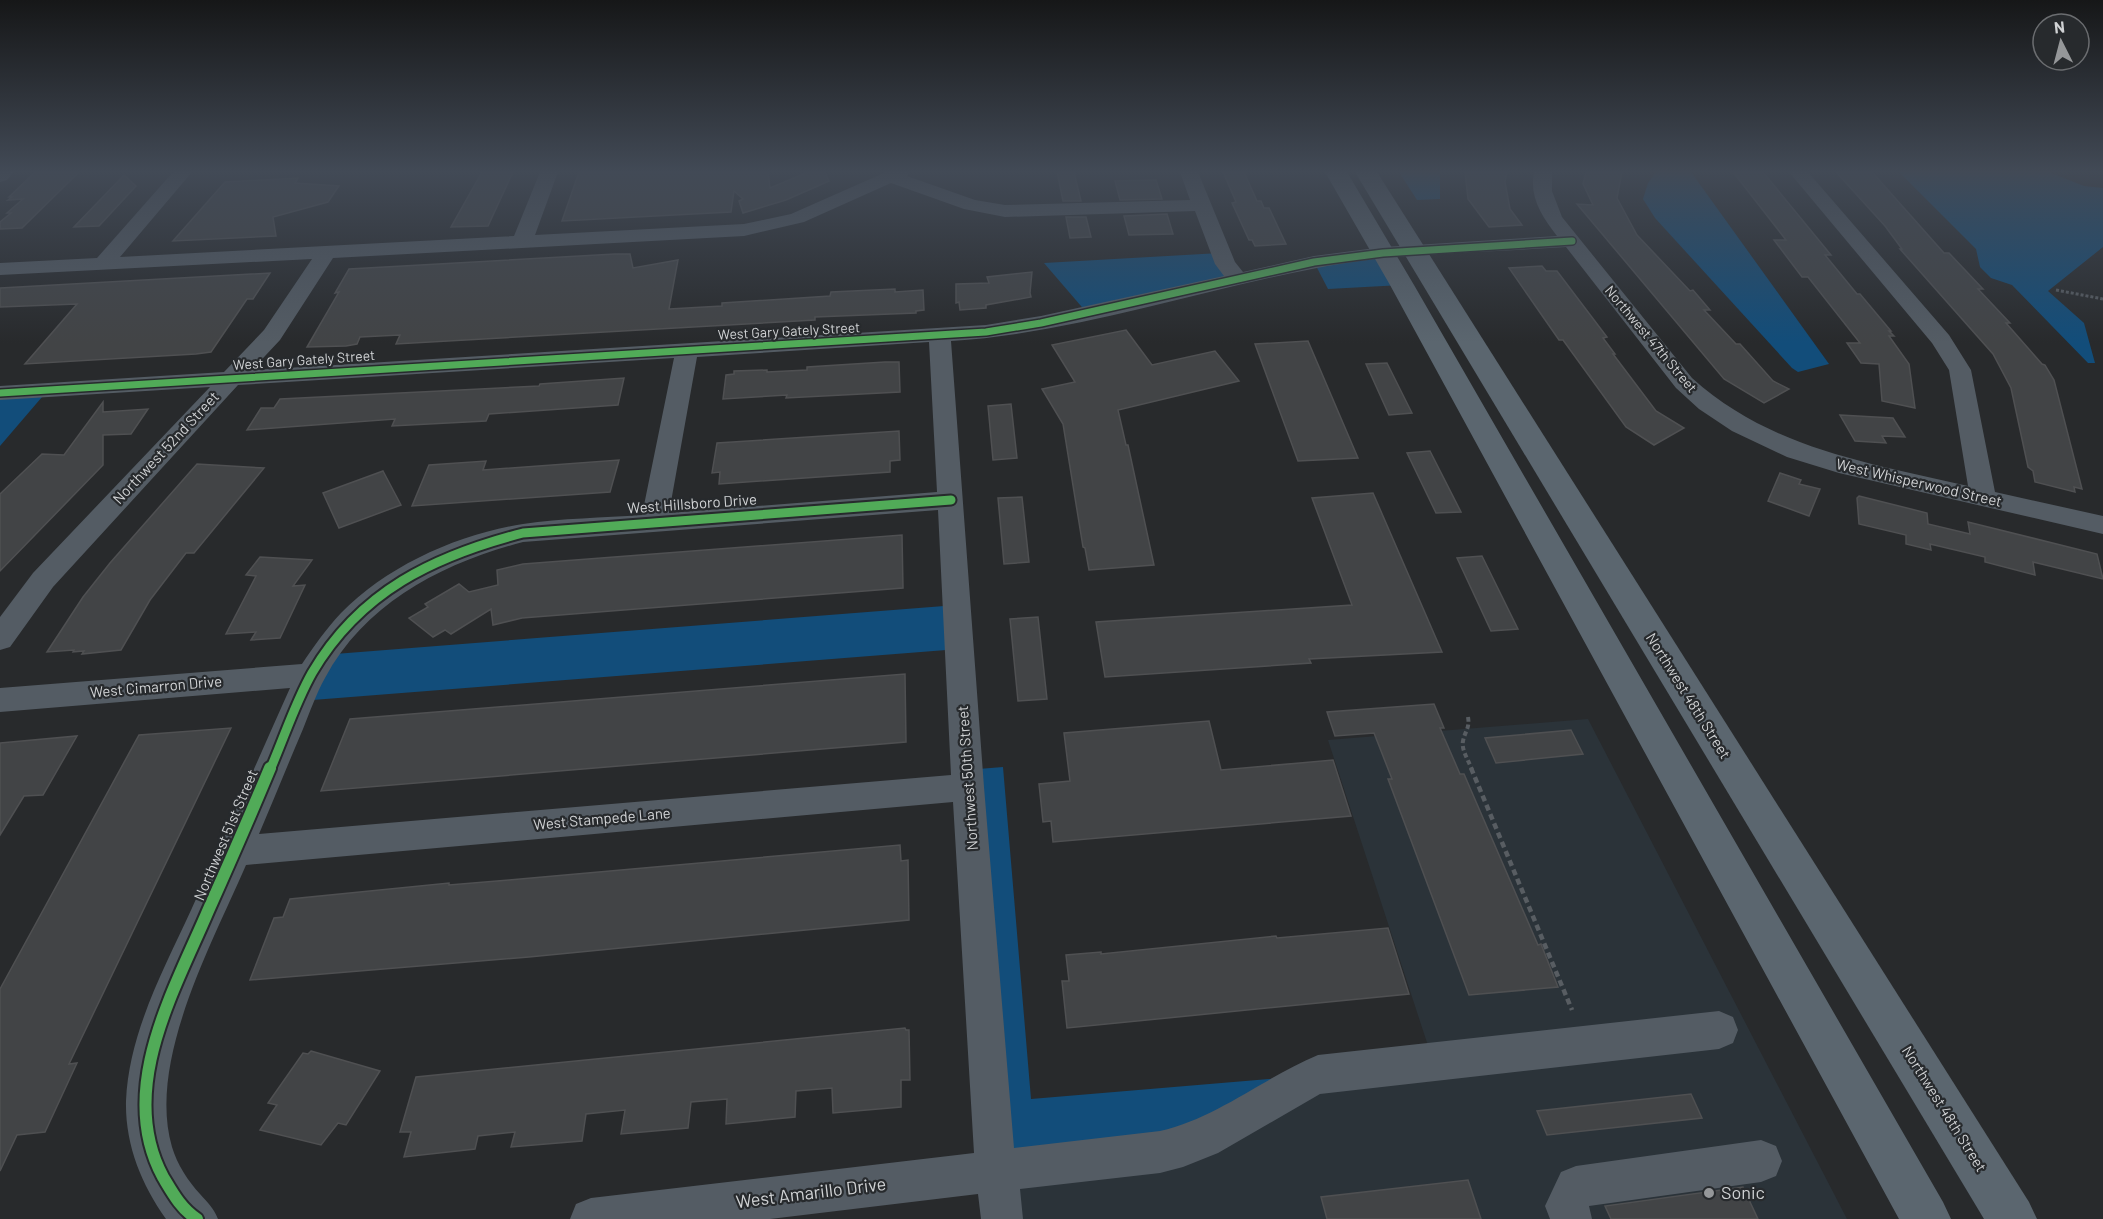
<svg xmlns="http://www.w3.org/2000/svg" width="2103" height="1219" viewBox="0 0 2103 1219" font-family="Barlow,sans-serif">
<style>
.built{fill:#2b3339}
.green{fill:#124d7a}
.building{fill:#424446;stroke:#4f5052;stroke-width:1.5}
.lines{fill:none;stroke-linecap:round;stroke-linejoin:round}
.path-far2{stroke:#585d62;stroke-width:3;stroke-dasharray:3 2;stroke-linecap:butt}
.path-far1{stroke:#585d62;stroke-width:4;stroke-dasharray:4.5 3;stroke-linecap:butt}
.path{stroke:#585d62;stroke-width:4.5;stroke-dasharray:6 4;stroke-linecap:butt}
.minor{fill:#545c64;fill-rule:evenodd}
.major{fill:#5b666f;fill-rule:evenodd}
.cycleway-far2-casing{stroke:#272a2d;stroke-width:10}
.cycleway-far1-casing{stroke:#272a2d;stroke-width:13}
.cycleway-casing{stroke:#272a2d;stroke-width:16}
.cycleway-far2{stroke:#51ab58;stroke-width:7}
.cycleway-far1{stroke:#51ab58;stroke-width:9}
.cycleway{stroke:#51ab58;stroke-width:12}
.poi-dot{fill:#959799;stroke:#272a2d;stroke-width:2}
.labels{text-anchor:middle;stroke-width:4.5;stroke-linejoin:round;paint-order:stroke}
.far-street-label{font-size:14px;fill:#d0d2d4;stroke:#272a2d}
.street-label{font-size:15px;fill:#d0d2d4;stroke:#272a2d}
.near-street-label{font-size:18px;fill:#d0d2d4;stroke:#272a2d}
.near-poi-label{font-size:18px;fill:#d0d2d4;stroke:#272a2d;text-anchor:start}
</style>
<rect width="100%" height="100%" fill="#282a2c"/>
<polygon class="built" points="1588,719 1847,1219 1002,1219 996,1172 1297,1083 1433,1061 1328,740"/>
<g class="green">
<polygon points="1399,172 1440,172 1440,199 1417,200"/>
<polygon points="1656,172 1691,172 1829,364 1798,372 1792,368 1655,218 1643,199 1648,183"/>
<polygon points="1899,172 2049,172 2084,186 2103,188 2103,247 2048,291 2084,323 2095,363 2088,363 2012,285 1991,278 1980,267 1976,249"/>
<polygon points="1220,253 1238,279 1087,313 1044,263"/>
<polygon points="1383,253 1402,285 1328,289 1314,262"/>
<polygon points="48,390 0,446 0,393"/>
<polygon points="957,605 959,649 300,701 322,655"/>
<polygon points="1003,767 1031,1099 1318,1075 1240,1118 996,1172 966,770"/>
</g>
<g class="building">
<polygon points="35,172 79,172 22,228 0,229 0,222 11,213 7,213 23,199 8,200 12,197 9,197"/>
<polygon points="482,172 513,172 488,226 451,227"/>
<polygon points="579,172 768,172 770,188 808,172 825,172 829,181 786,200 743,213 739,201 743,199 734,191 731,212 562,221"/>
<polygon points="1057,172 1074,172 1081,201 1063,201"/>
<polygon points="1223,172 1244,172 1257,201 1261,201 1264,208 1269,208 1286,244 1255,246 1252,240 1249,240 1232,203 1236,202"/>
<polygon points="1465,172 1507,172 1505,182 1510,209 1522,225 1489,227 1468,199"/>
<polygon points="1586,172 1622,172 1617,198 1637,235 1690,291 1693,290 1710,310 1704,310 1736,344 1740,344 1773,381 1789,389 1764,403 1724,379 1577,204 1593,205 1583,184"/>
<polygon points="1733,172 1763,172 1831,255 1825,255 1857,294 1860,294 1891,331 1889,331 1894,336 1889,336 1909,364 1915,408 1882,401 1879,364 1861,363 1847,343 1860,343 1808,277 1802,277 1774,240 1786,240"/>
<polygon points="1836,172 1872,172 1944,253 1949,253 1983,289 1978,289 2010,323 2006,323 2042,364 2045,365 2054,380 2082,489 2074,487 2075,492 2035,482 2033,471 2028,467 2011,388 1993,354 1900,249 1902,249 1885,226"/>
<polygon points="124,175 136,186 99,226 74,227"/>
<polygon points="298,178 295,183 339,186 328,202 273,217 276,236 173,241 225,182"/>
<polygon points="1156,180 1162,199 1120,200 1115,181"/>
<polygon points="1167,214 1173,234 1129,235 1124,216"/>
<polygon points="1066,217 1086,217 1091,237 1070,238"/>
<polygon points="615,254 630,254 633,268 678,260 669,309 722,306 722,303 830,296 831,292 895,289 895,292 923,290 924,310 916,311 916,313 815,317 815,320 396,344 400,335 360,337 357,344 346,346 307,347 339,292 335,293 349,269"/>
<polygon points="1542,266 1546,271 1557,271 1607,337 1603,338 1615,354 1613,354 1656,411 1684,428 1654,445 1626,427 1563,340 1559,340 1509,268"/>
<polygon points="1032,272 1030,293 1031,297 986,305 986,308 960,310 959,302 956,303 956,284 989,283 987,277"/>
<polygon points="270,273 253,299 247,299 211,352 196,354 25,364 77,304 0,307 0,288"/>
<polygon points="1126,330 1152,365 1215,351 1239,381 1118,410 1126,445 1128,445 1154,565 1089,570 1085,548 1083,547 1063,424 1042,389 1075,382 1052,345"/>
<polygon points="1308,341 1358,458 1298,461 1255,344"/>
<polygon points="885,362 899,362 900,392 786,398 787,395 723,399 726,375 734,374 734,371 767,370 767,372 807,370 807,367"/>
<polygon points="1387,363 1412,413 1389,415 1366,364"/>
<polygon points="624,378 618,405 489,414 486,421 392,426 395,419 247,430 261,408 274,408 280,399 539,386 540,384"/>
<polygon points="103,402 103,412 148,409 131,434 103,435 103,465 0,571 0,494 42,454 64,455"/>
<polygon points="1011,404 1017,458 993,460 988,406"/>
<polygon points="1840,415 1893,418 1905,437 1882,436 1886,443 1855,441"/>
<polygon points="899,431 900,460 890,461 890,472 719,484 720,472 712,473 717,443"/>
<polygon points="1430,451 1461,512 1436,513 1407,453"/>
<polygon points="619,460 610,492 412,506 429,465 486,461 483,470"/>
<polygon points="197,464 264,468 194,553 186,553 150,600 121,650 82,654 84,651 73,652 74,650 47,652 83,597 110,563"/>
<polygon points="383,471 401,505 339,528 323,493"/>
<polygon points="1780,473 1801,480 1799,484 1820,489 1809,516 1768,501"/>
<polygon points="1373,493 1442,652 1309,659 1311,663 1105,677 1096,622 1352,605 1312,498"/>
<polygon points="1859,496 1927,513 1928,524 1970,534 1968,522 2097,554 2103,579 2033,562 2035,575 1985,562 1985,557 1930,544 1931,550 1906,544 1906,535 1859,524 1857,498"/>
<polygon points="1022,497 1029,562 1004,564 998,498"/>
<polygon points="902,535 903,588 522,618 493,625 491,609 451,634 445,630 433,637 409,618 428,607 425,604 459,584 469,592 498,585 497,570 523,564"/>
<polygon points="1482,556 1518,629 1491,631 1457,558"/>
<polygon points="260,557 312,560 293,586 305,585 280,638 251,640 256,632 226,634 256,576 246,575"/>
<polygon points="1038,617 1047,699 1018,701 1010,619"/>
<polygon points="905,674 906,742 321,791 350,719"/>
<polygon points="1434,704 1444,728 1440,728 1460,774 1464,774 1538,945 1541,944 1558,987 1469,995 1388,779 1392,779 1374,733 1335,736 1327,712"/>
<polygon points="1209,721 1221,770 1333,760 1351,816 1053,842 1051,821 1043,822 1039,784 1070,781 1064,733"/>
<polygon points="231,728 69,1064 77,1063 45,1132 17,1135 0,1171 0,989 139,735"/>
<polygon points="1571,730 1583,754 1496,763 1485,738"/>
<polygon points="77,736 43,795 24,796 0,835 0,743"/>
<polygon points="900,845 901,861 908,860 909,920 529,957 250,980 274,918 283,917 290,899 449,883 449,885 509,880"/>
<polygon points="1388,928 1409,994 1067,1028 1062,981 1069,981 1066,955 1101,952 1101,954 1276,936 1277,938"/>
<polygon points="905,1028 906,1030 909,1030 910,1080 901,1080 901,1107 833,1113 832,1088 796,1091 795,1117 726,1124 727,1099 691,1102 688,1128 621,1134 625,1110 586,1114 582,1141 511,1147 515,1132 478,1136 475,1149 404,1157 411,1132 400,1132 416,1077"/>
<polygon points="311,1051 380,1071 346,1125 338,1123 321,1145 260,1130 277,1105 268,1103 303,1053 308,1054"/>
<polygon points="1691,1094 1702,1118 1547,1135 1537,1111"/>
<polygon points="1468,1180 1481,1219 1327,1219 1321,1197"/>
<polygon points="1743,1187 1758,1219 1611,1219 1605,1206"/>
</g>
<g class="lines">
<polyline class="path-far2" points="2056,290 2103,299"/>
<path class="path-far1" d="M1468,717C1470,728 1465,731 1463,741C1461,750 1469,761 1472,770"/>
<polyline class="path" points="1471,768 1572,1010"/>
<g class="minor">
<polygon points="0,172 14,172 7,180 0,182"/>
<path d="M173,172H192L120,257L514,236L540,172H558L535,235L744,224L791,214L886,172H910L907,176L975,200L1005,205L1190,200L1180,172H1198L1235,262L1243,272L1314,256L1383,247L1557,236C1542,217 1529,197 1534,172H1552V191L1562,217L1692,378C1771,449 1869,463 1968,486L1949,370L1932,343L1789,172H1808L1949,335L1971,370L1995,492L2103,516V534L1839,473L1787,457L1732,431L1699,409L1676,388L1566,247C1482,253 1395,252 1312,269C1193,292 1074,333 951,341L984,787L1014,1148L1160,1131C1217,1118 1263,1078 1318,1055L1719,1011L1733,1017L1738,1030L1733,1043L1719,1049L1320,1094L1218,1153L1183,1167L1160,1173L1020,1189L1023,1219H981L978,1194L770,1219H570L576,1204L591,1198L974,1153L953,802L246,865C212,944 147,1061 172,1147C177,1164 188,1181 200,1194C208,1203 213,1207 218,1219H166C141,1184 125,1144 126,1101C129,1032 164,969 192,908C225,835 257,762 290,688L0,712V688L302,664C314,646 326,629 341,613C387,566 458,534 523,524C562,518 603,518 642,515L674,358L238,385L53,587L10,647L0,650V617L33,573L210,387L0,400V386L224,372L264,330L312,259L0,275V263L97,258ZM891,183L964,209L1005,217L1195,211L1215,264L1224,276L1041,316L986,325L252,370L280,340L333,258L744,236L804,222ZM929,342L937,492L669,513L697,357ZM938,510L951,775L259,834C274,799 288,764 303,729C310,712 316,694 325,678C366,602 443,563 523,542Z"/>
<polygon points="1761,1140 1776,1146 1782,1161 1776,1176 1761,1182 1589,1206 1592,1219 1550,1219 1545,1206 1561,1172 1576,1166"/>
</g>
<g class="major">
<polygon points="1325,172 1347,172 1414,285 1943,1202 1951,1219 1899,1219 1390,285"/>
<polygon points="1355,172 1377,172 2029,1202 2037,1219 1984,1219"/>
</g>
<g class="cycleway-far2-casing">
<polyline id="cycleway-far2" points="0,393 986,332 1041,323 1314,262 1383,253 1572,241"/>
</g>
<g class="cycleway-far1-casing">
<path id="cycleway-far1" d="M270,770C284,738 295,703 312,673C360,591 434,556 523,533L951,500"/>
</g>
<g class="cycleway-casing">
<path id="cycleway" d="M197,1219C181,1209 172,1192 163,1177C116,1090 174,991 208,911C229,864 250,816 270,768"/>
</g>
<use href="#cycleway-far2" class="cycleway-far2"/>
<use href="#cycleway-far1" class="cycleway-far1"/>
<use href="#cycleway" class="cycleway"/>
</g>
<linearGradient id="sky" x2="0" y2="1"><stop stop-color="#161718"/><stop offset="0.5" stop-color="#424a56"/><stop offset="1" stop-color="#424a56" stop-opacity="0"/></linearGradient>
<rect width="2103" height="343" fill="url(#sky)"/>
<circle class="poi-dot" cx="1709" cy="1193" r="6"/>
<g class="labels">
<g class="far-street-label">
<text transform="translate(789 331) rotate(-3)" y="5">West Gary Gately Street</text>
<text transform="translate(1651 339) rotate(50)" y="5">Northwest 47th Street</text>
<text transform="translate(304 360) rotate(-4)" y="5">West Gary Gately Street</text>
</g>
<g class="street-label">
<text transform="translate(166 448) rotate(-47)" y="5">Northwest 52nd Street</text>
<text transform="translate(1919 483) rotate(13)" y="5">West Whisperwood Street</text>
<text transform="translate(692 504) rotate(-4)" y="5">West Hillsboro Drive</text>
<text transform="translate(156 687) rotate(-5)" y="5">West Cimarron Drive</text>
<text transform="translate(1688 696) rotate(58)" y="5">Northwest 48th Street</text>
<text transform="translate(968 778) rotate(-94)" y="5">Northwest 50th Street</text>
<text transform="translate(602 819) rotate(-5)" y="5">West Stampede Lane</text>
<text transform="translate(226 835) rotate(-67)" y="5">Northwest 51st Street</text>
<text transform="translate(1944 1109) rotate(58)" y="5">Northwest 48th Street</text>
</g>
<g class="near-street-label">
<text transform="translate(811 1193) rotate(-7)" y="6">West Amarillo Drive</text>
</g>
<g class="near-poi-label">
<text x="1721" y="1199">Sonic</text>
</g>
</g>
<g transform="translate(2061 42) rotate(354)"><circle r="28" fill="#272a2d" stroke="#6b6d70" stroke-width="1.5"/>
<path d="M0-4.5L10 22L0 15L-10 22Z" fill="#959799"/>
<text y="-9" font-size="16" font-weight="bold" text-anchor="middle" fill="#d0d2d4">N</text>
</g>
</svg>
